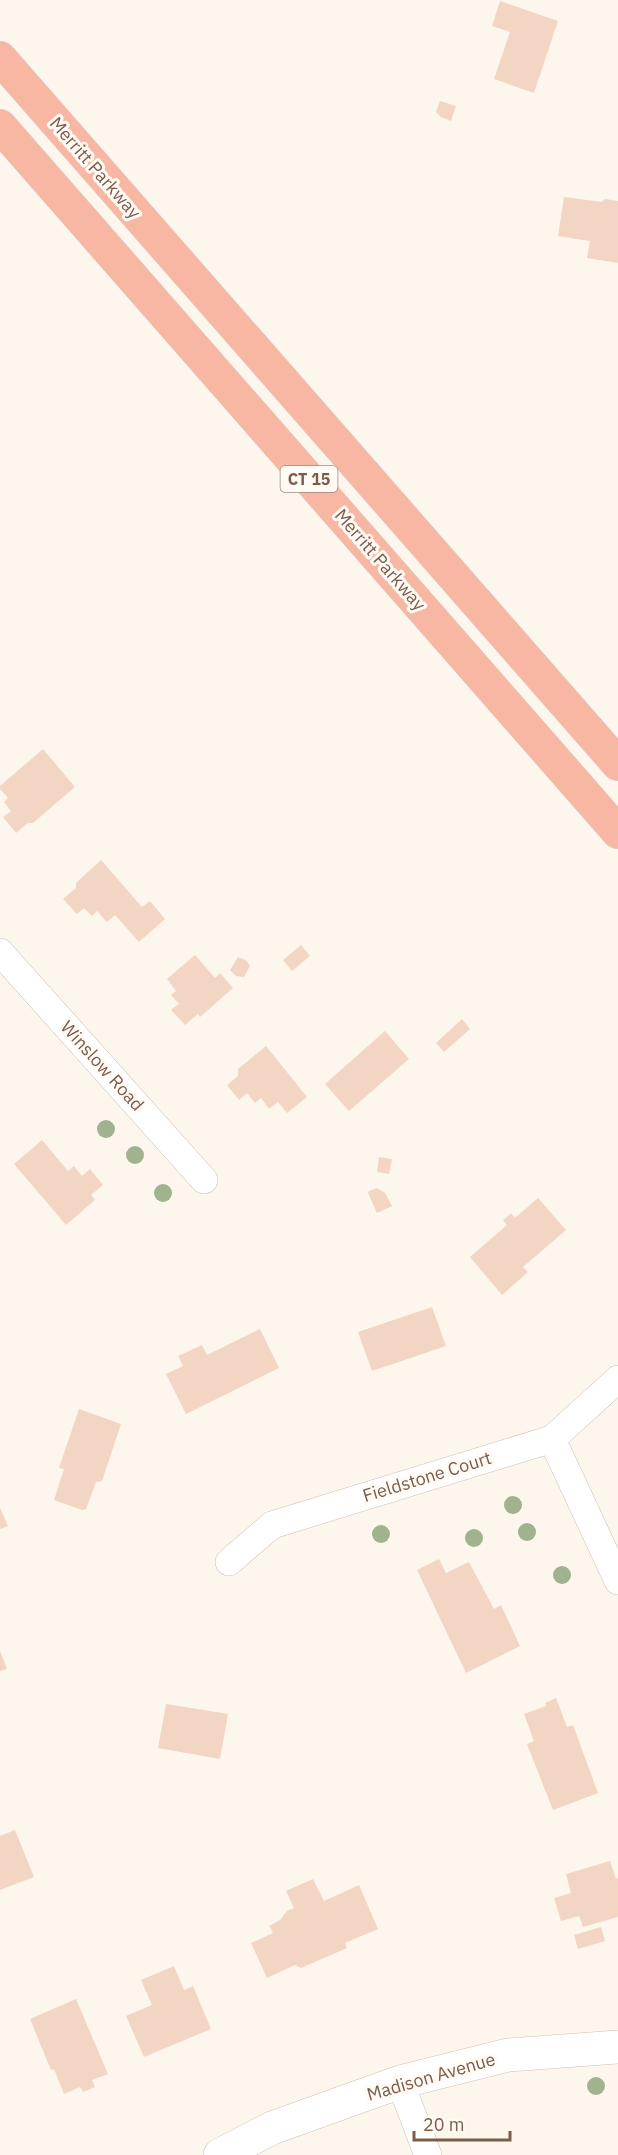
<svg xmlns="http://www.w3.org/2000/svg" width="618" height="2155" font-family="'IBM Plex Sans',sans-serif">
	<style>
		.building { fill: #f3d5c3 }
		.lines { fill: none; stroke-linecap: round; stroke-linejoin: round }
		.minor-casing { stroke: #d1beb0; stroke-width: 28 }
		.tertiary-casing { stroke: #d1beb0; stroke-width: 34 }
		.motorway-casing { stroke: #dad1cd; stroke-width: 34 }
		.minor { stroke: #fff; stroke-width: 27 }
		.tertiary { stroke: #fff; stroke-width: 33 }
		.motorway { stroke: #f7b7a3; stroke-width: 33 }
		.tree { fill: #a0b28e }
		.labels { text-anchor: middle; stroke-width: 6; stroke-linejoin: round; paint-order: stroke }
		.shield { fill: #fffaf3; stroke: #a28b7f; stroke-width: 1.5 }
		.shield-label { font-size: 16px; font-weight: bold; fill: #7a5c4d }
		.street-label { font-size: 18px; fill: #7a5c4d; stroke: #fffaf3 }
	</style>
	<rect width="100%" height="100%" fill="#fdf6ec"/>
	<!-- building -->
	<path class="building" d="M500 1 558 21 534 93 494 79 510 32 492 26Z
		M440 101 456 106 451 121 441 117 436 112Z
		M564 197 602 202 605 199 618 201V263L587 258 590 241 558 236Z
		M43 749 75 787 33 823H28L16 833 3 817 11 811 4 802 8 798 0 789V786Z
		M101 860 142 907 150 901 165 919 139 942 115 915 107 922 97 911 92 916 84 908 77 914 63 899 76 888V883Z
		M301 945 310 956 292 971 283 960Z
		M195 955 215 978 220 973 233 988 200 1017 198 1014 185 1025 171 1010 179 1004 171 995 176 991 167 979Z
		M238 957 246 960 250 966 244 977 236 976 230 970Z
		M462 1019 470 1029 444 1052 436 1043Z
		M385 1031 409 1059 349 1111 325 1084Z
		M266 1046 307 1097 287 1113 278 1102 269 1109 261 1098 255 1103 247 1093 239 1100 227 1085 238 1076V1069Z
		M42 1140 68 1171 74 1166 82 1176 90 1169 103 1185 91 1195 95 1200 66 1225 14 1164Z
		M379 1157 392 1159 389 1174 377 1172Z
		M377 1188 385 1193 392 1206 377 1213 368 1193 369 1191Z
		M538 1198 566 1230 523 1267 528 1272 502 1295 470 1257 507 1225 503 1220 511 1213 515 1218Z
		M432 1307 446 1346 372 1371 358 1332Z
		M260 1329 279 1368 186 1414 166 1374 183 1366 178 1356 202 1345 207 1355Z
		M79 1409 121 1424 102 1481 96 1482 86 1509 82 1510 54 1500 64 1469 59 1468Z
		M0 1508 8 1526 0 1529Z
		M439 1559 446 1573 469 1562 494 1609 501 1605 520 1646 466 1673 417 1570Z
		M0 1651 7 1669 0 1671Z
		M556 1698 567 1727 573 1725 598 1793 553 1810 527 1744 534 1741 524 1714 546 1706 545 1703Z
		M166 1704 228 1714 220 1759 158 1748Z
		M15 1830 34 1877 0 1890V1836Z
		M610 1861 616 1879 618 1878V1917L583 1927 579 1916 561 1921 554 1898 571 1893 566 1874Z
		M313 1879 324 1901 359 1885 378 1929 345 1943 347 1948 301 1968 295 1965 267 1978 251 1943 273 1933 269 1926 280 1920 287 1911 294 1908 286 1891Z
		M601 1927 605 1941 578 1949 574 1935Z
		M174 1966 184 1990 193 1986 211 2029 144 2057 126 2016 152 2005 141 1980Z
		M76 1999 108 2074 92 2080 95 2087 83 2092 80 2087 64 2094 54 2069 51 2070 30 2019Z"/>
	<g class="lines">
		<defs>
			<path id="minor" d="M0 952 204 1180
				M552 1439 618 1581
				M229 1562 272 1525 552 1439 618 1379
				M400 2082 428 2155"/>
			<path id="tertiary" d="M220 2155 272 2128 400 2082 508 2055 618 2047"/>
			<path id="motorway" d="M0 58 618 764
				M0 126 618 832"/>
		</defs>
		<!-- minor casing -->
		<use href="#minor" class="minor-casing"/>
		<!-- tertiary casing -->
		<use href="#tertiary" class="tertiary-casing"/>
		<!-- motorway casing -->
		<use href="#motorway" class="motorway-casing"/>
		<!-- minor -->
		<use href="#minor" class="minor"/>
		<!-- tertiary -->
		<use href="#tertiary" class="tertiary"/>
		<!-- motorway -->
		<use href="#motorway" class="motorway"/>
	</g>
	<!-- trees -->
	<g class="tree">
		<circle cx="106" cy="1129" r="9"/>
		<circle cx="135" cy="1155" r="9"/>
		<circle cx="163" cy="1193" r="9"/>
		<circle cx="513" cy="1505" r="9"/>
		<circle cx="527" cy="1532" r="9"/>
		<circle cx="381" cy="1534" r="9"/>
		<circle cx="474" cy="1538" r="9"/>
		<circle cx="562" cy="1575" r="9"/>
		<circle cx="596" cy="2086" r="9"/>
	</g>
	<g class="labels">
		<!-- shield labels -->
		<rect class="shield" x="280.5" y="466" width="57" height="26" rx="4.5"/>
		<g class="shield-label">
			<text x="309" y="485">CT 15</text>
		</g>
		<!-- street labels -->
		<g class="street-label">
			<text transform="translate(95 168) rotate(49)" y="6">Merritt Parkway</text>
			<text transform="translate(380 560) rotate(49)" y="6">Merritt Parkway</text>
			<text transform="translate(102 1066) rotate(48)" y="6">Winslow Road</text>
			<text transform="translate(427 1477) rotate(-17)" y="6">Fieldstone Court</text>
			<text transform="translate(431 2077) rotate(-16)" y="6">Madison Avenue</text>
		</g>
	</g>
	<!-- scale -->
	<path d="M414 2131v9h96v-9" fill="none" stroke="#7a5c4d" stroke-width="3"/>
	<text x="423" y="2131" font-size="18" fill="#7a5c4d" stroke="#fffaf3" stroke-width="4.5" paint-order="stroke">20 m</text>
</svg>
